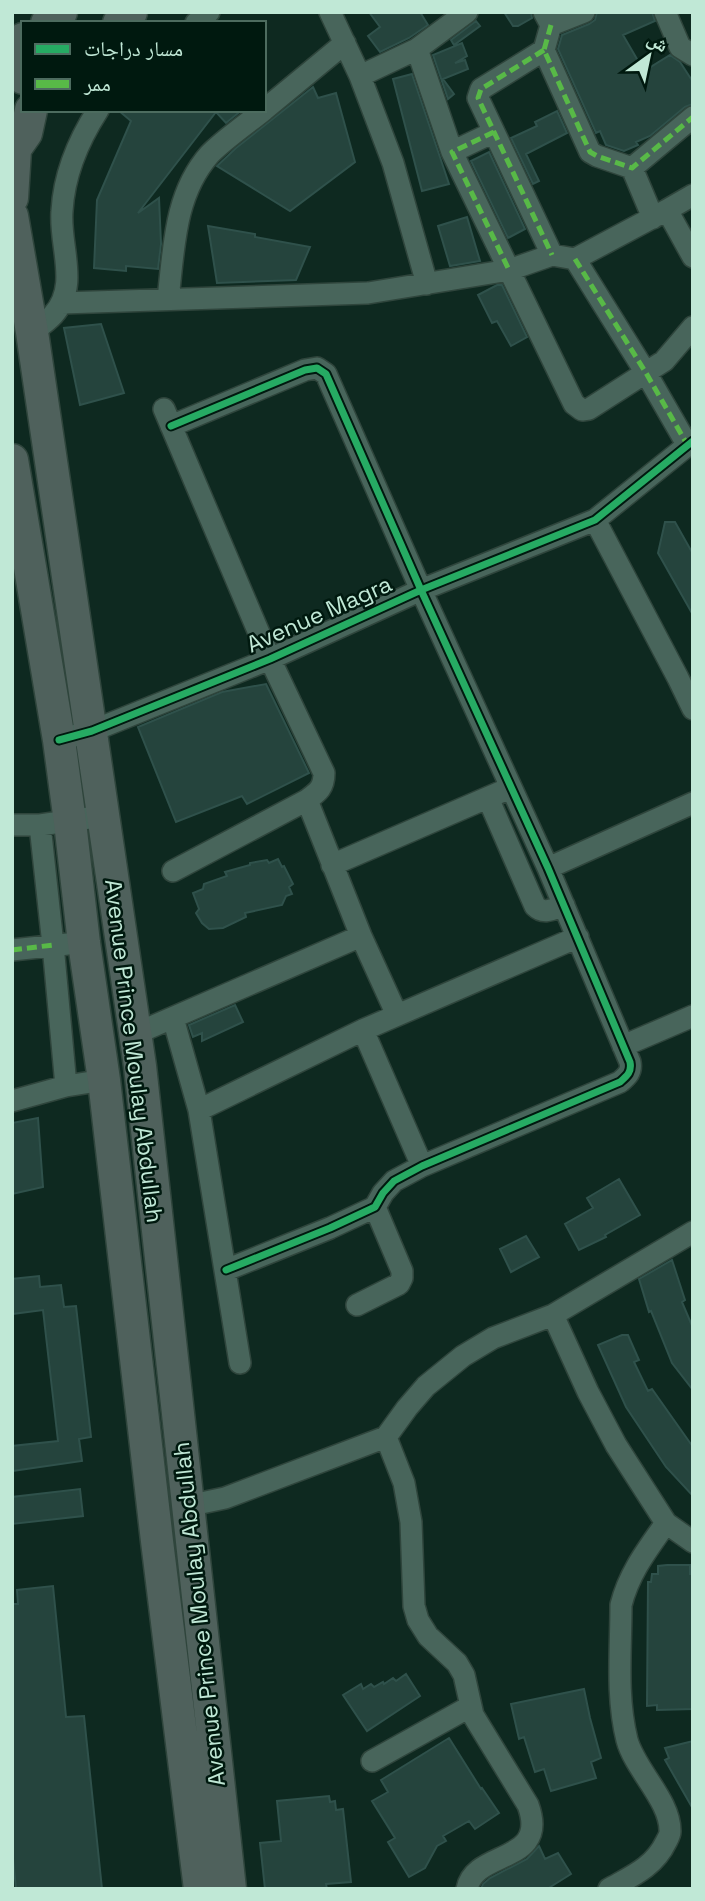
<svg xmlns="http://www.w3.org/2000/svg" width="705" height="1901" font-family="'Space Grotesk','Noto Naskh Arabic',sans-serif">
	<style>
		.building { fill: #25443d; stroke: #2f514b; stroke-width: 2 }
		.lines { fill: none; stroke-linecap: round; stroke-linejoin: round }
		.street-casing { stroke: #2f453c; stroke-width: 24 }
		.primary-casing { stroke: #2f453c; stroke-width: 35 }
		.street { stroke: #48655b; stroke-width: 21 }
		.primary { stroke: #4f615c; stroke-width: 32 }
		.quiet { stroke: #58b947; stroke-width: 5; stroke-dasharray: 10 5; stroke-linecap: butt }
		.cycleway-casing { stroke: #00190f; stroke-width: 11 }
		.cycleway { stroke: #26ab63; stroke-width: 7 }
		.labels { text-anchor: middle; stroke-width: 5; stroke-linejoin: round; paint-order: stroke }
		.street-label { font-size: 23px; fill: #c0e8d6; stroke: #00190f }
	</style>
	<rect width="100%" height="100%" fill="#0e2920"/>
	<!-- building -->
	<path class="building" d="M369 12H420L428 25 409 38 380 52 368 36 380 27Z
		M504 12H531L532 18 518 26H513Z
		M597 12H652L655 21 623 35 644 71 670 55 680 62 693 82V104L685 107 650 136 636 142 638 145 624 151 606 145 600 131 596 133 558 49 562 35 589 24 595 20Z
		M476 21 480 26 454 45 451 40Z
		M462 43 467 56 455 63 465 60 468 69 443 79 454 94 448 99 433 55Z
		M412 74 449 184 422 191 393 79Z
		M313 87 318 98 336 93 355 162 290 211 217 166 236 148Z
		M118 110H242L226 123 216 112 138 213 159 198 161 244 158 269 126 266V271L94 268 97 200 131 121Z
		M557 111 567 133 526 154 539 181 533 184 511 138 537 126 535 122Z
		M489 152 525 229 508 238 471 161Z
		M467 217 480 261 450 266 438 226Z
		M208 226 255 234V237L310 247 296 280 217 283Z
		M497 285H502L527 337 511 346 497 321 492 323 478 295Z
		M101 324 124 393 80 405 64 328Z
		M665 522H675L693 554V615L658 553Z
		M266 684 309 773 247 804 242 796 176 822 138 727 222 692Z
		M278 859 282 867 284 866 293 884 289 887 292 894 286 896 282 905 245 913 246 917 223 928 209 929 202 923 196 913 199 909 193 893 203 889 204 884 227 876 225 872 250 865V863L267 860 269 863Z
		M235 1005 243 1022 202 1041V1033L193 1037 189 1025Z
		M38 1118 43 1187 12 1194V1123Z
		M619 1179 640 1215 605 1235 606 1237 579 1250 565 1224 593 1208 587 1198Z
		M526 1236 539 1257 511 1272 500 1249Z
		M672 1260 685 1300 682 1302 693 1328V1390L672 1363 651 1311 649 1312 639 1279Z
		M39 1276 40 1287 61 1285 64 1307 76 1306 91 1437 79 1439 82 1461 12 1471V1446L58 1441 43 1310 12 1314V1279Z
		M622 1335H628L639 1360 634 1362 648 1391 652 1389 693 1447V1496L666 1467 626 1407 598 1345Z
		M80 1489 83 1516 12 1524V1497Z
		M667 1565H690V1574H693V1709L657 1710V1705L647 1706 648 1582H651L652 1574H658V1566Z
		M53 1586 66 1717 84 1716 102 1889H16L12 1848V1604H18L17 1590Z
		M406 1674 420 1696 367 1731 343 1695 361 1684 363 1689 371 1684 374 1687 383 1682 384 1684 393 1678 396 1681Z
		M584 1689 590 1718 601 1758 591 1762 596 1778 551 1791 544 1769 535 1772 524 1737 519 1739 511 1704Z
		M449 1738 481 1789 482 1788 499 1813 475 1829 469 1821 443 1836 446 1841 437 1846 425 1868 409 1877 388 1842 395 1838 372 1801 388 1792 381 1780Z
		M693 1741V1809L665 1760 669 1758 665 1748Z
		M329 1796 330 1802 335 1801 336 1810 343 1809 351 1882 326 1884 327 1889H265L260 1843 281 1841 277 1801Z
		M539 1846 545 1859 558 1853 571 1874 547 1889H481L483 1884 490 1878 527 1859Z"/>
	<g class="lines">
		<defs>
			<path id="street" d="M330 12 360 76 393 163 427 284
				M544 12 551 25 544 50 590 152 597 156 632 168 693 117
				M665 12 680 47 693 55
				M196 23 209 12
				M551 25 584 12
				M417 49 452 152
				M544 50 481 89 478 98 552 255
				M360 76 417 49 467 12
				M264 110 345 43
				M494 132 452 152 574 404 582 410 589 409 664 361 693 327
				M632 168 653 218
				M667 210 693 257
				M575 259 646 373 688 446
				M168 299C174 249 174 195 209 155 222 141 248 123 264 110
				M62 303 368 293 509 270 552 255 575 259 667 210 693 195
				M32 332C39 327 47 322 53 315 80 286 59 246 62 211 64 175 78 141 98 110
				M164 409 270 659 324 773C324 788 318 792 307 800L173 871
				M171 426 305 370 317 368 326 374 421 590 548 868 630 1062C632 1072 627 1076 620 1082L422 1166 394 1181 383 1193 375 1207 330 1228 226 1270
				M595 520 678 678 693 709
				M59 740 92 731 270 659 421 590 595 520 693 441
				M488 798 535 906C544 915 553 909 564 905
				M307 800 361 936 397 1015
				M12 825H40L103 816
				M40 825 53 945 66 1086
				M332 865 510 788
				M548 868 693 803
				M12 950 68 944
				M173 1018 199 1110 240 1363
				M363 1030 422 1166
				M135 1034 361 936
				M623 1046 693 1016
				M12 1101 66 1086 104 1080
				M199 1110 363 1030 578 937
				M357 1305 399 1284 402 1278V1271L375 1207
				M553 1315 588 1392 616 1445 666 1523 693 1542
				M386 1437 404 1483 411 1522 414 1606 418 1620 428 1636 457 1663 464 1675 473 1715 528 1805C550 1865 474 1849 467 1889
				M187 1506 225 1498 386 1437 407 1408 426 1386 463 1356 493 1338 553 1315 693 1232
				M372 1761 471 1706
				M609 1889C632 1876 654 1867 666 1842 667 1840 670 1835 670 1832 671 1801 635 1770 627 1740 616 1696 621 1650 621 1605 629 1573 647 1550 666 1523"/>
			<path id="primary" d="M47 23 61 12
				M119 23 131 12
				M12 45 23 39
				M12 65 23 78
				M12 153 26 133 31 110
				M12 198 15 150
				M12 216 32 332 140 1066 230 1889
				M12 460 59 740 70 822 84 943 104 1080 157 1541 200 1889"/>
		</defs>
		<!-- street casing -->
		<use href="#street" class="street-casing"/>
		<!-- primary casing -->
		<use href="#primary" class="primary-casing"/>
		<!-- street -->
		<use href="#street" class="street"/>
		<!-- primary -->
		<use href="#primary" class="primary"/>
		<!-- quiet -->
		<path class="quiet" d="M551 25 544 50 590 152 597 156 632 168 693 117
			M544 50 481 89 478 98 552 255
			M494 132 452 152 509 270
			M575 259 646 373 688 446
			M12 950 53 945"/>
		<defs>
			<path id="cycleway" d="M171 426 305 370 317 368 326 374 421 590 548 868 630 1062C632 1072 627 1076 620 1082L422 1166 394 1181 383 1193 375 1207 330 1228 226 1270
				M59 740 92 731 270 659 421 590 595 520 693 441"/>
		</defs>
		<!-- cycleway casing -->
		<use href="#cycleway" class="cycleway-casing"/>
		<!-- cycleway -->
		<use href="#cycleway" class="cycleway"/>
	</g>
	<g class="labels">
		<!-- street labels -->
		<g class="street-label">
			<text transform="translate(319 614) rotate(-24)" y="8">Avenue Magra</text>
			<text transform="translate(134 1051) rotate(83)" y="8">Avenue Prince Moulay Abdullah</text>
			<text transform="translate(199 1614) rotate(-96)" y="8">Avenue Prince Moulay Abdullah</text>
		</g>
	</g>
	<!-- border -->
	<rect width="705" height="1901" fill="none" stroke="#c0e8d6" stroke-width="28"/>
	<!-- legend -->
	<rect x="21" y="21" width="245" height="91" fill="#00190f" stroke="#4d6c5f" stroke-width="2"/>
	<rect x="35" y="44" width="35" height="10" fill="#26ab63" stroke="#4d6c5f" stroke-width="2"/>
	<text x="84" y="56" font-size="21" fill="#c0e8d6">مسار دراجات</text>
	<rect x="35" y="79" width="35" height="10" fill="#58b947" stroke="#4d6c5f" stroke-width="2"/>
	<text x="84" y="91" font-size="21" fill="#c0e8d6">ممر</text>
	<!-- north arrow -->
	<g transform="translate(649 56) rotate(33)" stroke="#00190f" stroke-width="5" paint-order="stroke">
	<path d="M0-5L12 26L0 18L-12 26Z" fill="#c0e8d6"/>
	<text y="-10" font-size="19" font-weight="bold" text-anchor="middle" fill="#c0e8d6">ش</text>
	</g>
</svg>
